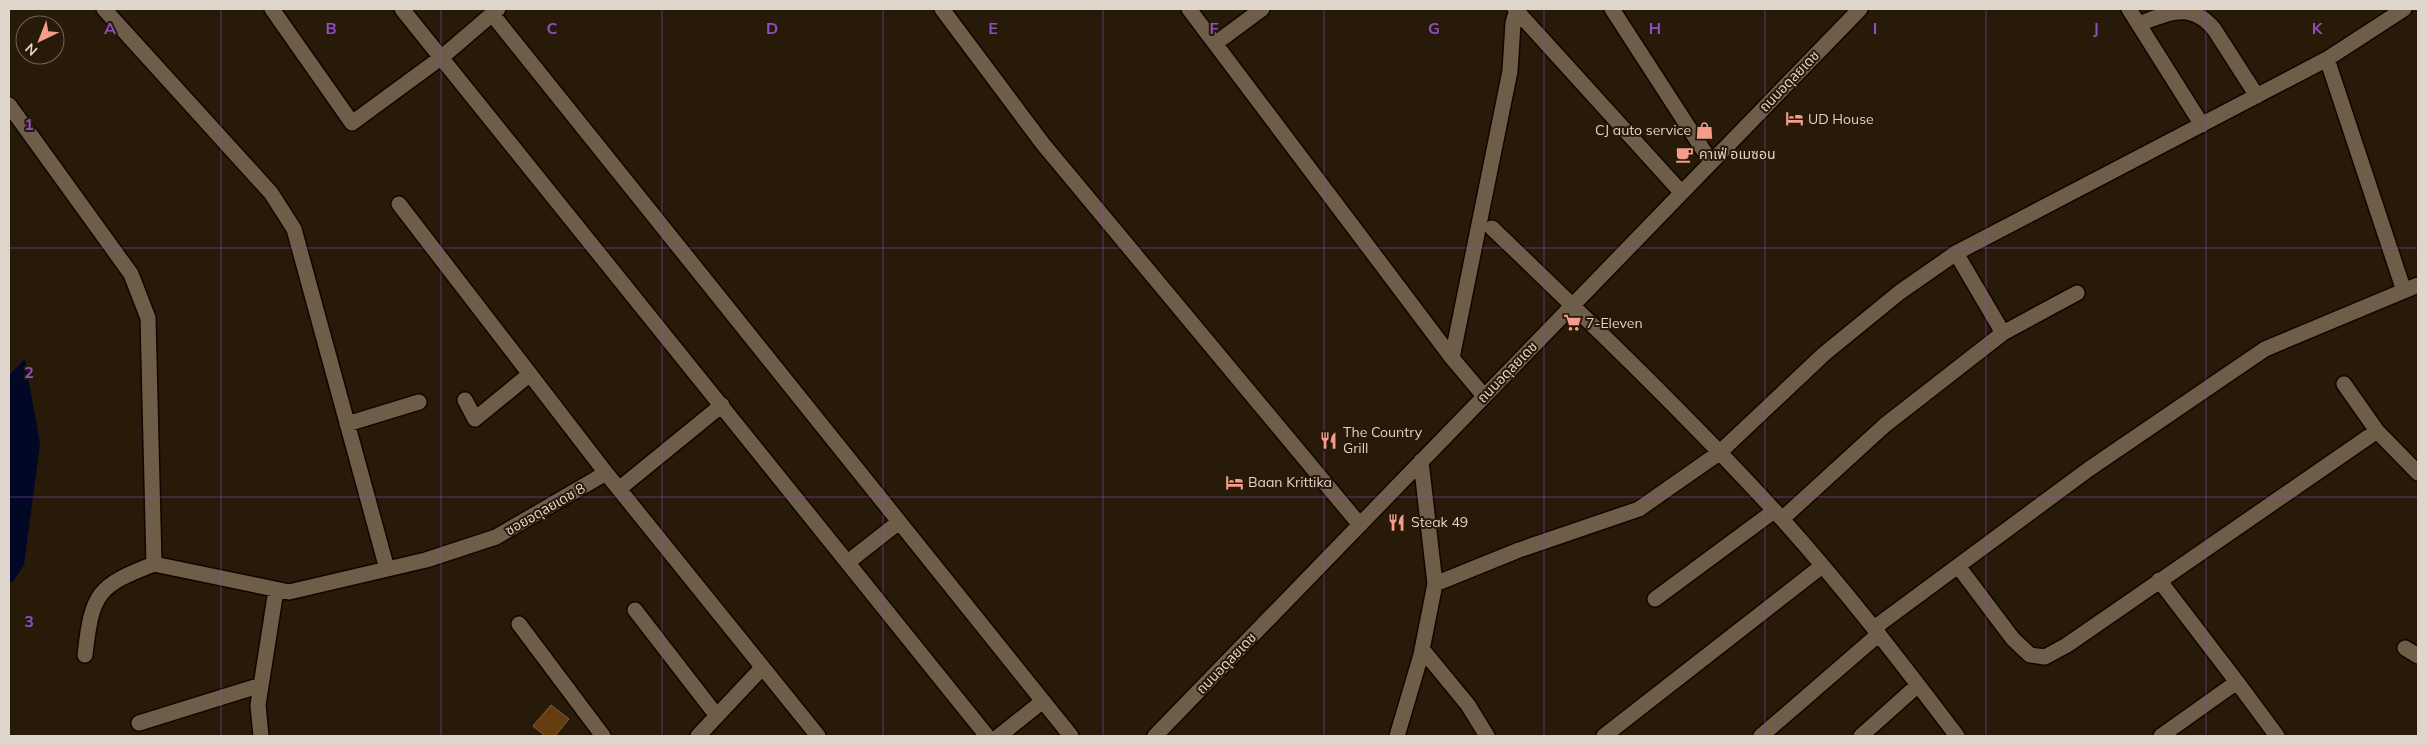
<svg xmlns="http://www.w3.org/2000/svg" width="2427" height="745" font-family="Mulish,'Noto Sans Thai',sans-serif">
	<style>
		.water { fill: #000825 }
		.building { fill: #673c0f; stroke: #756150 }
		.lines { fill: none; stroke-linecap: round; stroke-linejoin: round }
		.minor-casing { stroke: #100500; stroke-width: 18 }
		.minor { stroke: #6d5d49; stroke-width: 15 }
		.grid { fill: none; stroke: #8f4ec1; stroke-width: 1; stroke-opacity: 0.55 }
		.labels { text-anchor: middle; stroke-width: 4; stroke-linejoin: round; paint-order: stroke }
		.street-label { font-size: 14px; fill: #dfd5ca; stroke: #281a08 }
		.poi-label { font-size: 14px; fill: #dfd5ca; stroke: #281a08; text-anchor: start }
		.grid-label { font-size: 16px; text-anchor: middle; font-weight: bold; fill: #8f4ec1; stroke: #281a08; stroke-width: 4; stroke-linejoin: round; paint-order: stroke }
	</style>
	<rect width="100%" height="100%" fill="#281a08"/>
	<!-- water -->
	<path class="water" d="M25 359 40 444 24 565 13 582H9V375Z"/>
	<!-- building -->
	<path class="building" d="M551 705 569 719 555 736H545L533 726Z"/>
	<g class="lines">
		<defs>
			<path id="minor" d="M104 9 271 193 294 229 387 569
				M272 9 352 123 442 57 498 9
				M402 9 987 736
				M942 9 1043 144 1360 525
				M1189 9 1452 358 1484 396
				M1515 9 1681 192
				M1612 9 1711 162
				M2129 9 2202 125
				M492 14 1071 736
				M2139 24C2168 13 2191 1 2214 29L2257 96
				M1216 43 1262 9
				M2327 59 2404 291
				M9 105 131 274 148 318 154 564
				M399 204 606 473
				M1492 228C1590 322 1690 418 1782 519 1844 588 1901 662 1957 736
				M2003 333 2077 293
				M1452 358 1510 71 1513 23 1517 9
				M2344 384 2377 431 2418 473
				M465 400 475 419 530 374
				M347 424 419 402
				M619 489 722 405
				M1782 519 1885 425 2003 333 1956 253
				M848 562 899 522
				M154 564 289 592 426 560 496 537 606 473 818 736
				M1958 566 2013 639 2030 655 2045 657 2067 645 2377 431
				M2159 580 2237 682
				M1435 584 1519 550 1639 509 1719 453 1824 354 1900 292 1956 253 2327 59 2404 9
				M1655 599 1774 511
				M635 610 717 716
				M519 624 603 736
				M1874 628 2089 469 2265 349 2418 285
				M2405 648 2418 656
				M1422 649 1468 705 1487 736
				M85 655C92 593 97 586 154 564
				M139 723 261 685
				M261 736 258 705 276 590
				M698 736 762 668
				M999 736 1043 701
				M1155 736 1860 9
				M1397 736 1421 655 1435 584 1421 461
				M1604 736 1822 566
				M1761 736 1879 634
				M1861 736 1918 685
				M2161 736 2237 682 2277 736"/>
		</defs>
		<!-- minor casing -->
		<use href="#minor" class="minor-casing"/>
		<!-- minor -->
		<use href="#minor" class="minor"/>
	</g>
	<!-- grid -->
	<path class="grid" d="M221 9V736M441 9V736M662 9V736M883 9V736M1103 9V736M1324 9V736M1544 9V736M1765 9V736M1986 9V736M2206 9V736M9 248H2418M9 497H2418"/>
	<!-- icons -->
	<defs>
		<symbol id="hotel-bare" viewBox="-9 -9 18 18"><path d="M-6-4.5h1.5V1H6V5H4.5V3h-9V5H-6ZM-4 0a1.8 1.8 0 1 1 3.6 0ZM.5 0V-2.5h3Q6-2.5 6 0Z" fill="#f49d8d" stroke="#281a08" stroke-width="2.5" paint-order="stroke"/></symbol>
		<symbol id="shop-bare" viewBox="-9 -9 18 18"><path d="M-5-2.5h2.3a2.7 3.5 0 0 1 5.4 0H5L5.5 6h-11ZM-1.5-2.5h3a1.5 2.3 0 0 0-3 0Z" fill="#f49d8d" stroke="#281a08" stroke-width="2.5" paint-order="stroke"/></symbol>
		<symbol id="cafe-bare" viewBox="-9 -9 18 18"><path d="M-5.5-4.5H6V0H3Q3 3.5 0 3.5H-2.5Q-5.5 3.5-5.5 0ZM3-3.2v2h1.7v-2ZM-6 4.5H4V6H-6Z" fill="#f49d8d" stroke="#281a08" stroke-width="2.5" paint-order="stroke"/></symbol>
		<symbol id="supermarket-bare" viewBox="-9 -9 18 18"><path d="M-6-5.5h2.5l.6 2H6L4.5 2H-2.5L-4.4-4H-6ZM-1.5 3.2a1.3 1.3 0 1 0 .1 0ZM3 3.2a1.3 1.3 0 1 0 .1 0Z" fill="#f49d8d" stroke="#281a08" stroke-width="2.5" paint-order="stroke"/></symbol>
		<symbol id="restaurant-bare" viewBox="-9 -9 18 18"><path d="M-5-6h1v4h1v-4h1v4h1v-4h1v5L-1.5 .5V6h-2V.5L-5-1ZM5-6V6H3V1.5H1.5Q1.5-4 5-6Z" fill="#f49d8d" stroke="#281a08" stroke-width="2.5" paint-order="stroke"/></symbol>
	</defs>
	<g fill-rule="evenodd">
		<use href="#hotel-bare" x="1782" y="106" width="25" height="25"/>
		<use href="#shop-bare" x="1692" y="118" width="25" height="25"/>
		<use href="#cafe-bare" x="1672" y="142" width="25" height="25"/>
		<use href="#supermarket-bare" x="1560" y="310" width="25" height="25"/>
		<use href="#restaurant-bare" x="1316" y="428" width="25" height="25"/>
		<use href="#hotel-bare" x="1222" y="470" width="25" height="25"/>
		<use href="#restaurant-bare" x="1384" y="510" width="25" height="25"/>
	</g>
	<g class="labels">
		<!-- street labels -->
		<g class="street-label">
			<text transform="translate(1789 81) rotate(-46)" y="5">ถนนอดุลยเดช</text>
			<text transform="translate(1507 372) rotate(-46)" y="5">ถนนอดุลยเดช</text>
			<text transform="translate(545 509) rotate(-30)" y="5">ซอยอดุลยเดช 8</text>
			<text transform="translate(1226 663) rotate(-46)" y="5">ถนนอดุลยเดช</text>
		</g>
		<!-- poi labels -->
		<g class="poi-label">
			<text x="1808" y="124">UD House</text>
			<text x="1691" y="135" text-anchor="end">CJ auto service</text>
			<text x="1699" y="159">คาเฟ่ อเมซอน</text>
			<text x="1586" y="328">7-Eleven</text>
			<text x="1343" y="437">The Country<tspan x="1343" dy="16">Grill</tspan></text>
			<text x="1248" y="487">Baan Krittika</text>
			<text x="1411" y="527">Steak 49</text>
		</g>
	</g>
	<g class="grid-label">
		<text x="110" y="34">A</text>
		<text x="331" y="34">B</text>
		<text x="552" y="34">C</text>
		<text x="772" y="34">D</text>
		<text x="993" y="34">E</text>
		<text x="1214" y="34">F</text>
		<text x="1434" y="34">G</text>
		<text x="1655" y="34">H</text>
		<text x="1875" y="34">I</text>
		<text x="2096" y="34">J</text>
		<text x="2317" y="34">K</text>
		<text x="29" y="130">1</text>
		<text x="29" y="378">2</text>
		<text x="29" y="627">3</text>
	</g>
	<!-- border -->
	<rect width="2427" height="745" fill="none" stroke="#dfd5ca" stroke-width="20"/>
	<!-- north arrow -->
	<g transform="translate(40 40) rotate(223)"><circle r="24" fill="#281a08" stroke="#716556"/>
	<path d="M0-4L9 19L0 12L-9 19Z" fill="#f49d8d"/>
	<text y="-8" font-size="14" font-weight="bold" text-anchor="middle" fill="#dfd5ca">N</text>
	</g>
</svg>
